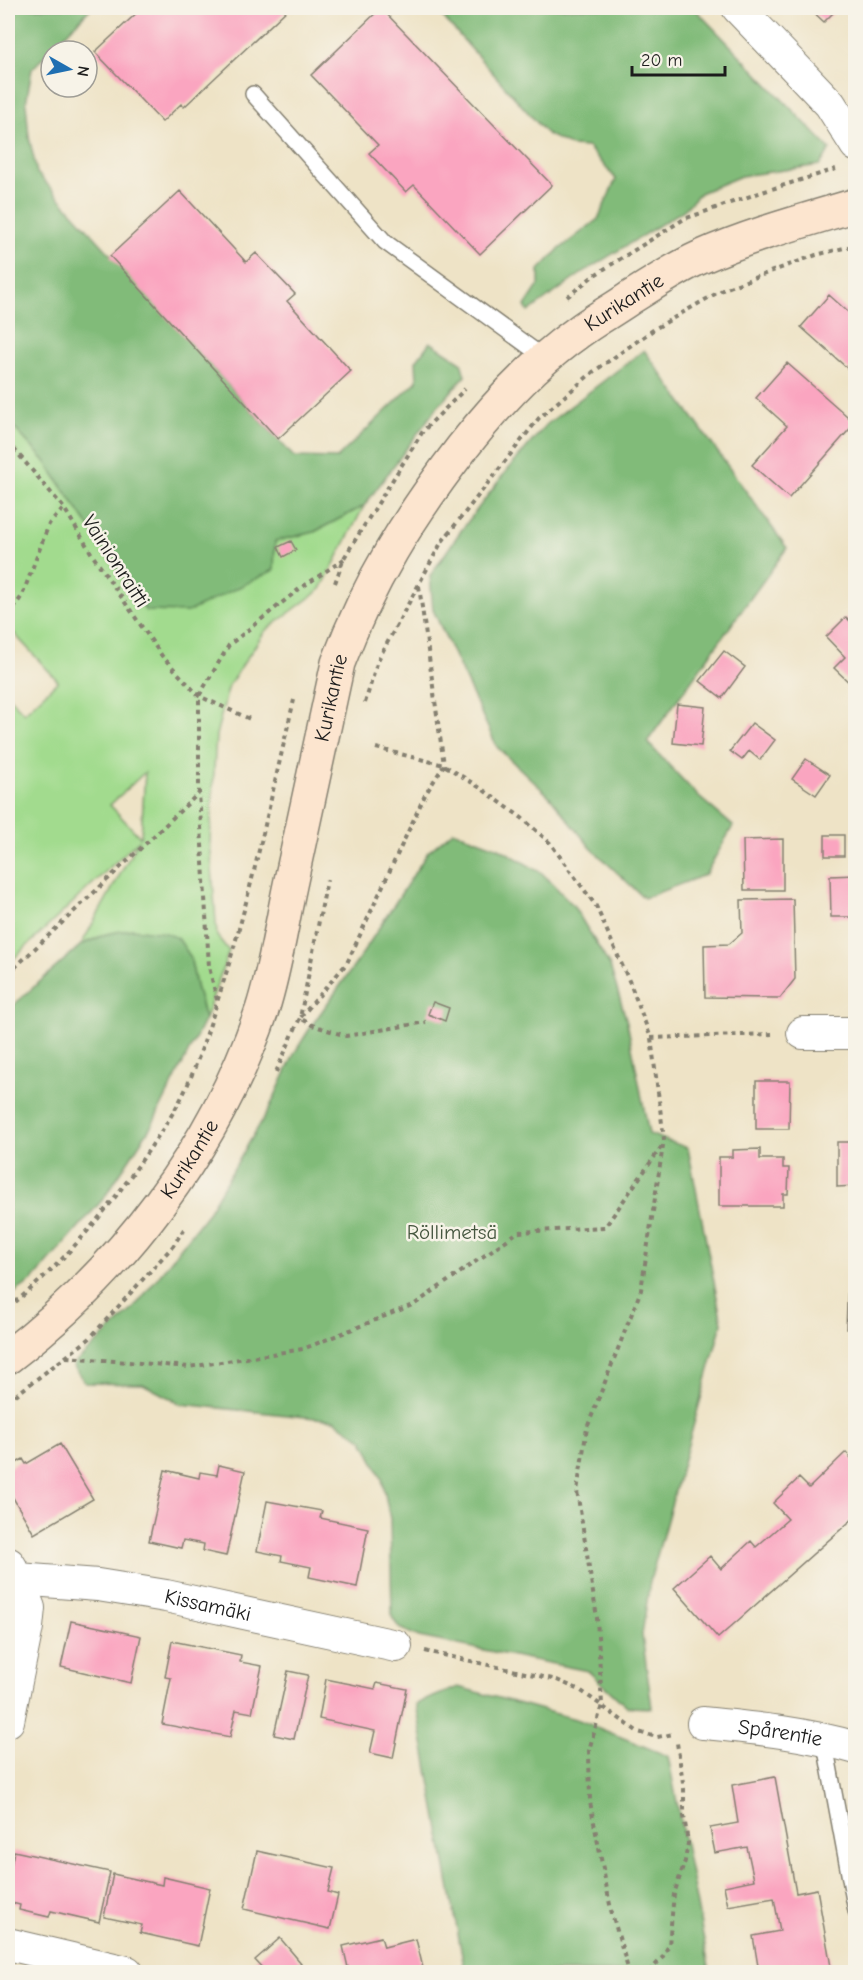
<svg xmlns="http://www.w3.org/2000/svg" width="863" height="1980" font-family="'Comic Neue',sans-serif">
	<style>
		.green { fill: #a2db8e; stroke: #5f7c55; stroke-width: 1.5; fill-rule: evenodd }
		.forest { fill: #81bb79; stroke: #4e6c4a; stroke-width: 1.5 }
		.building { fill: #faa5c0 }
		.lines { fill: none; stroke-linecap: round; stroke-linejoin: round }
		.service-casing { stroke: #858071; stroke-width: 18 }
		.minor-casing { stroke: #858071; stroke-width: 34 }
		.secondary-casing { stroke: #858071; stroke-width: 36 }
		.path { stroke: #858071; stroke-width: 4; stroke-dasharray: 4.5 4.5; stroke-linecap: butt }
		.service { stroke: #fff; stroke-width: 15 }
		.minor { stroke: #fff; stroke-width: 32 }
		.secondary { stroke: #fce5cf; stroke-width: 33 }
		.labels { text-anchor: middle; stroke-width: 5; stroke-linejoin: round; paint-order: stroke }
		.street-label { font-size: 21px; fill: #1c1c1c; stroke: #f7f3e8 }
		.park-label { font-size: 21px; fill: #44553e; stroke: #f7f3e8 }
	</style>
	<rect width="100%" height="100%" fill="#f7f3e8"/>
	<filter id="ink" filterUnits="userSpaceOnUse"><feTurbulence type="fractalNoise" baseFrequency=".0167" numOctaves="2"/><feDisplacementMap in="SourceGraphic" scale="12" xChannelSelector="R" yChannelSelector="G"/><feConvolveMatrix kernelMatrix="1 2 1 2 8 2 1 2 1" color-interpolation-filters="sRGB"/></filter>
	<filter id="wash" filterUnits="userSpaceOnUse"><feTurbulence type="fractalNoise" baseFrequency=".008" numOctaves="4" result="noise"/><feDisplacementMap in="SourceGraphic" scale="24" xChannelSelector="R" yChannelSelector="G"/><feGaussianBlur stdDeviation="1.35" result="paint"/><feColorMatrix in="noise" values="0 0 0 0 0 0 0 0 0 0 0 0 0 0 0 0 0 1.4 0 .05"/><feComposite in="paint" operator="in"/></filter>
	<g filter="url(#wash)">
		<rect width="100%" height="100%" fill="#eee3c6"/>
		<!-- green -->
		<path class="green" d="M8 421 45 461 146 611 275 541 314 532 364 506 321 589 265 631 229 685 216 735 210 841 217 936 229 951 205 1019 196 986 190 956 106 934 81 945 139 840 8 964V696L24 713 58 681 8 627ZM145 772 141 837H140L110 805Z"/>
		<!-- forest -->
		<path class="forest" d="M8 8H91L32 69 26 103 29 137 37 173 294 457 337 458 417 381 416 361 430 342 461 362 465 376 435 410 364 506 314 532 275 541 274 570 188 612 146 611 45 461 8 421Z
			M435 8H694L830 149 820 165 741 176 700 193 684 210 585 271 528 312 525 306 539 285V270L557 251 598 219 616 179 588 147 571 146 547 134Z
			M644 350 787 548 647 742 699 797 733 826 705 875 644 898 591 848 550 797 497 747 433 610 430 576 460 532 504 474 546 425Z
			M453 831 499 848 542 873 573 905 610 966 627 1022 649 1134 688 1148 722 1323 650 1581 642 1635 652 1708 627 1707 588 1671 419 1637 399 1628 392 1617 390 1519 382 1479 363 1440 334 1420 181 1404 143 1384 85 1383 73 1365 133 1309 207 1214 269 1109 295 1052 312 1025 357 962 428 852Z
			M132 929 166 933 178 938 190 956 196 986 205 1019 152 1125 104 1198 33 1280 8 1297V1010L81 945 106 934Z
			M458 1687 579 1720 668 1756 710 1972H465L416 1704Z"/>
		<g id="blocks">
			<!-- building -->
			<path class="building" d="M142 8H289L184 107 181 104 162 122 95 52Z
				M381 8 552 185 480 254 414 185 406 192 369 153 378 145 311 75Z
				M809 8H838L824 22Z
				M180 191 246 262 256 253 295 294 287 301 351 371 278 439 110 256Z
				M829 295 856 319V376L801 327Z
				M787 363 855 423 789 498 752 465 787 426 756 398Z
				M291 541 296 550 283 557 278 547Z
				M846 617 856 627V689L834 668 845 657 826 637Z
				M724 651 745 667 722 698 700 681Z
				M677 704 705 707 701 746 673 743Z
				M752 723 775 740 760 760 749 751 742 760 730 751Z
				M806 759 830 775 816 795 792 779Z
				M825 835H844V856H825Z
				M783 839V890H744L743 840Z
				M856 875V917H831L830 876Z
				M793 899 795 979 780 998 705 997 704 945 729 944 742 933 741 900Z
				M433 1002 449 1008 445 1021 428 1014Z
				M756 1081H790L789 1129H756Z
				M837 1142H856V1186L837 1187Z
				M760 1149V1159H783V1168H789L788 1194H783V1206H719V1157H733V1150Z
				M848 1279H856V1329H846Z
				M60 1444 93 1499 34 1534 8 1489V1468L23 1459 26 1464Z
				M846 1452 856 1464V1516L718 1638 674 1588 710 1556 721 1569 751 1541 756 1547 788 1519 773 1503 799 1478 809 1488Z
				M219 1465 245 1471 226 1556 203 1551 204 1544 183 1540 181 1548 149 1541 165 1470 199 1478 200 1472 217 1475Z
				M267 1501 322 1511 320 1518 368 1528 357 1587 309 1577 311 1567 281 1561 282 1556 257 1551Z
				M71 1621 141 1636 131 1683 61 1667Z
				M172 1641 241 1655 240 1662 262 1666 252 1713 236 1710 230 1737 162 1724 171 1678 165 1677Z
				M288 1671 308 1675 294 1739 274 1735Z
				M326 1679 375 1689 377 1683 407 1689 393 1758 370 1753 375 1731 319 1719Z
				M775 1777 796 1893 817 1889 832 1972H786V1970L759 1972 753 1936 780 1931 774 1898 728 1906 724 1886 754 1880 747 1847 715 1853 710 1828 738 1823 732 1785Z
				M14 1851 110 1872 99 1922 51 1911 49 1917 19 1910 20 1905 8 1902V1882Z
				M257 1851 334 1868 328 1892 338 1895 330 1929 244 1909Z
				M113 1874 162 1885 163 1877 210 1888 198 1946 140 1933 142 1925 104 1917Z
				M381 1937 384 1947 416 1939 424 1972H349L343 1946Z
				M280 1938 301 1963 290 1972H266L255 1960Z"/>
		</g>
	</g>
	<g filter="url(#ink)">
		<use href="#blocks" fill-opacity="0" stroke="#858071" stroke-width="1.5"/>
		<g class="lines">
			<defs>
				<path id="service" d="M253 94 385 242 546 359
					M824 1739 856 1911"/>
				<g id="minor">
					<path d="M738 8 830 104 856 145"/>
					<path d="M803 1033H856"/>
					<path id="s1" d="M18 1579 98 1585 166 1596 396 1646"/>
					<path d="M8 1721 27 1627 29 1608 18 1579 9 1564"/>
					<path id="s2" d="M703 1723C754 1728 806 1733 856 1748"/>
					<path d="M8 1944 127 1972"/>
				</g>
				<g id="secondary">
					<path id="s3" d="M8 1357C123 1269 215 1148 262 1010 275 970 281 927 290 885 306 811 322 737 338 663 369 581 409 517 462 448 495 406 533 364 577 333 594 320 613 310 630 298 653 284 676 268 701 257 751 235 803 221 856 205"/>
				</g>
			</defs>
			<!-- service casing -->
			<use href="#service" class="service-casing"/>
			<!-- minor casing -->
			<use href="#minor" class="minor-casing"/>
			<!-- secondary casing -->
			<use href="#secondary" class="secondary-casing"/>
			<!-- path -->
			<path class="path" d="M567 297 593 276 684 219 762 192 836 169
				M8 442 64 508 93 556 162 656 199 696 250 719
				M335 583 344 558 423 431 465 389
				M419 586 444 765 425 795 347 963 300 1018 312 1025 346 1036 426 1022
				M8 616 22 596 49 524 64 508
				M365 703 378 660 441 543 539 418 593 372 656 328 724 289 816 255 856 245
				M376 748 444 765 482 789 522 818 550 843 596 906 630 983 651 1038 664 1139 641 1290 587 1428 577 1491 597 1618 602 1705 589 1750 590 1802 611 1910 629 1972
				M8 974 199 793
				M217 1000 209 967 199 792V696L229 645 298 590 344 559
				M651 1038 772 1034
				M276 1072 300 1018 327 880
				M8 1308C62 1265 107 1212 146 1154 161 1132 177 1109 188 1084 200 1056 209 1028 218 999 250 901 270 800 294 700
				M66 1357 189 1367 303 1349 415 1304 518 1232 605 1227 662 1146
				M8 1401 89 1339 173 1246 186 1226
				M425 1651 557 1680 580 1690 638 1732 657 1737 674 1734
				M649 1972 662 1958 669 1945 674 1894 685 1861 688 1843 684 1816V1789L677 1743"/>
			<!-- service -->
			<use href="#service" class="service"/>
			<!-- minor -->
			<use href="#minor" class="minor"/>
			<!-- secondary -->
			<use href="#secondary" class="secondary"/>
		</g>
	</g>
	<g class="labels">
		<!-- street labels -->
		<g class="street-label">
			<text dy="7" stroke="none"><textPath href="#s3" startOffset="1260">Kurikantie</textPath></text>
			<text transform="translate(116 561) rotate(57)" y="7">Vainionraitti</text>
			<text dy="7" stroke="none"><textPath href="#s3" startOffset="756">Kurikantie</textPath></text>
			<text dy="7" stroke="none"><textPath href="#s3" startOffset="270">Kurikantie</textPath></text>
			<text dy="7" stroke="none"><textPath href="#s1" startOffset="192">Kissamäki</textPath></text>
			<text dy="7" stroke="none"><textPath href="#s2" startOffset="78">Spårentie</textPath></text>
		</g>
		<!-- park labels -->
		<g class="park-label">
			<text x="452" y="1239">Röllimetsä</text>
		</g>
	</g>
	<!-- margin -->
	<rect width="863" height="1980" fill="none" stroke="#f7f3e8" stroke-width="30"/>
	<!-- north arrow -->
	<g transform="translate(69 69) rotate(99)"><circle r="28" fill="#f7f3e8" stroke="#9f9d96" stroke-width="1.5"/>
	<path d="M0-4.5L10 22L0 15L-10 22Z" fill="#1f6fb2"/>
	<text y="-9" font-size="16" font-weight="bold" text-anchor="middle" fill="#1c1c1c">N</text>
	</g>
	<!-- scale -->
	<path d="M632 66v9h93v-9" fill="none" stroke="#1c1c1c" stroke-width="3"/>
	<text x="641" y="66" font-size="18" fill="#1c1c1c" stroke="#f7f3e8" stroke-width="4.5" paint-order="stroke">20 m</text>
</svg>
